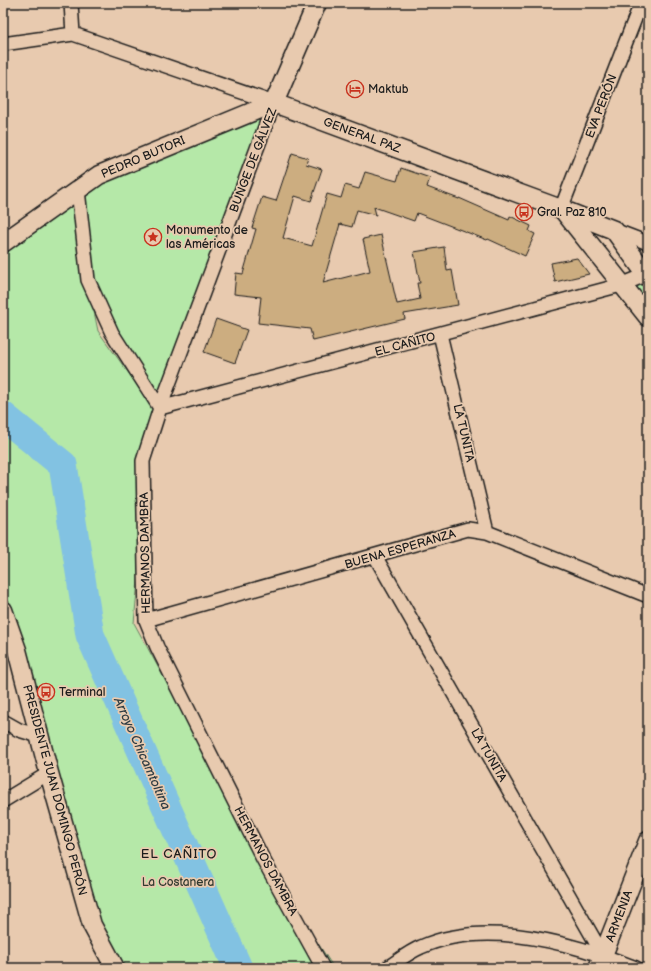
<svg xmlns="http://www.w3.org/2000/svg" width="651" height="971" font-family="'Balsamiq Sans',sans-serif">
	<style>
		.green { fill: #b5e8a8; stroke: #688262 }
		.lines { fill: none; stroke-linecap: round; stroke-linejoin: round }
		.river { stroke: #82c2e2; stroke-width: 29 }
		.building { fill: #ccad80; stroke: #1c1c1c }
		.street-casing { stroke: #1c1c1c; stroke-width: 16 }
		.secondary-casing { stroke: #1c1c1c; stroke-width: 21 }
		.street { stroke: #e8caaf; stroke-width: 13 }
		.secondary { stroke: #e8caaf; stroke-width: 18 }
		.labels { text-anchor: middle; stroke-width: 3.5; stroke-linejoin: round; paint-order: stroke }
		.poi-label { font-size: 12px; fill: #1c1c1c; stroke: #e8caaf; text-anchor: start }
		.street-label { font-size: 12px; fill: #1c1c1c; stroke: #e8caaf }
		.park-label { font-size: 12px; fill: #333b31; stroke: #e8caaf }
		.water-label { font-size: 13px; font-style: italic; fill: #303d44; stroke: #e8caaf }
		.neighbourhood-label { font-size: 13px; letter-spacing: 1px; fill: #1c1c1c; stroke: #e8caaf }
	</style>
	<rect width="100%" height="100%" fill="#e8caaf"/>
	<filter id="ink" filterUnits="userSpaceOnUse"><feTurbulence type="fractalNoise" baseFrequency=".025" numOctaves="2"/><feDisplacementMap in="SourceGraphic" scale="8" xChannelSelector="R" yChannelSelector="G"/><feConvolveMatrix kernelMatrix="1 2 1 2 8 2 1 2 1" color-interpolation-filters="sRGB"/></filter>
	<g filter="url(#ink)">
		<!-- green -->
		<path class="green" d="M274 103 160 408 88 280 78 190Z
			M72 204 98 331 154 408 134 623 263 859 334 968H115L3 609V251Z
			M648 277V317L621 285Z"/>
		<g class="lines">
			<!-- river -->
			<path class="river" d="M3 416 63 465 90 635 238 968"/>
		</g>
		<!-- building -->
		<path class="building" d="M292 153 308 158 306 164 322 169 311 201 295 196 283 238 312 246 327 194 341 198 345 185 359 189 365 172 397 181 401 168 430 178 427 187 459 199V198L509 220 510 216 531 226 529 231 535 234 525 256 488 239 487 240 417 213 414 221 374 207 376 215 357 210 352 227 340 224 323 283 370 271 363 239 381 235 397 304 420 299 417 283H420L414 252 444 247 447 271 452 270 458 305 404 314 405 319 313 341 310 329 258 323 261 297 234 294 236 273 243 274 256 229 252 228 262 197 276 201Z
			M577 258 589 274 555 282 551 263Z
			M216 319 247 330 235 363 204 352Z"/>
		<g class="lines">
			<defs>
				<path id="street" d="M71 3 73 34
					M3 44 73 34 274 103 160 408
					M78 190 88 280 112 333 160 408 143 461 146 620 157 647 263 859 323 968
					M561 209 641 3
					M614 230 648 243
					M440 334 487 532
					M160 408 621 285 648 274
					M375 556 603 955
					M146 620 468 529 487 532 648 596
					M3 721 19 730 39 736
					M3 801 49 773
					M387 968C398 961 409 952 421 947 486 918 573 943 636 968"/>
				<path id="secondary" d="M274 103 561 209 614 230 648 277
					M274 103 317 3
					M562 209 648 317
					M3 243 99 175 274 103
					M3 610 17 650 49 773 92 925 115 968
					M598 968 648 841"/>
			</defs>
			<!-- street casing -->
			<use href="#street" class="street-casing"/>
			<!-- secondary casing -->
			<use href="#secondary" class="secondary-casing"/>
			<!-- street -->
			<use href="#street" class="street"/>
			<!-- secondary -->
			<use href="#secondary" class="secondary"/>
		</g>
	</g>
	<!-- icons -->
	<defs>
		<symbol id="hotel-ring" viewBox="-11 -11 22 22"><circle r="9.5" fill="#e8caaf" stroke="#c8321e" stroke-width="1.5"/><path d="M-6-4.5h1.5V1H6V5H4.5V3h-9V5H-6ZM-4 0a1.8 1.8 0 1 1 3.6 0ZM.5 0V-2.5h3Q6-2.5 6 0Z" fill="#c8321e"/></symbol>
		<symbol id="bus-ring" viewBox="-11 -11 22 22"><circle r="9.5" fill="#e8caaf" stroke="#c8321e" stroke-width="1.5"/><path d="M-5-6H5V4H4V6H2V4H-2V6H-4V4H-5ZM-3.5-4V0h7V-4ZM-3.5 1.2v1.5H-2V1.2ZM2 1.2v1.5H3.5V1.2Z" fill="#c8321e"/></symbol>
		<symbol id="sight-ring" viewBox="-11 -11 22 22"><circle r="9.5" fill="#e8caaf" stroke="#c8321e" stroke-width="1.5"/><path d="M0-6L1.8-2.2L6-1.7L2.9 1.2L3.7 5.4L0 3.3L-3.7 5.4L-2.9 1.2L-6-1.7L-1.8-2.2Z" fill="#c8321e"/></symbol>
	</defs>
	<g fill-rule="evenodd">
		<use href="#hotel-ring" x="345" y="79" width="20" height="20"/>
		<use href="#bus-ring" x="514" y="202" width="20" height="20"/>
		<use href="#sight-ring" x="143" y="227" width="20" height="20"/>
		<use href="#bus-ring" x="36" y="682" width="20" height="20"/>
	</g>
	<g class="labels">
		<!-- poi labels -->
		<g class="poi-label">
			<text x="368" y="93">Maktub</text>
			<text x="537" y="216">Gral. Paz 810</text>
			<text x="166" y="234">Monumento de<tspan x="166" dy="14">las Américas</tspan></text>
			<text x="59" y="696">Terminal</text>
		</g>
		<!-- street labels -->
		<g class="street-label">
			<text transform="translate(601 106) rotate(-69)" y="4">EVA PERÓN</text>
			<text transform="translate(362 135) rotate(20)" y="4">GENERAL PAZ</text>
			<text transform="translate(143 157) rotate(-23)" y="4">PEDRO BUTORI</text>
			<text transform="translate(253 160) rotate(-69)" y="4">BUNGE DE GÁLVEZ</text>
			<text transform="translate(405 344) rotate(-15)" y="4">EL CAÑITO</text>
			<text transform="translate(464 433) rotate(77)" y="4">LA TUNITA</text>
			<text transform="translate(400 549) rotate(-16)" y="4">BUENA ESPERANZA</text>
			<text transform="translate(145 553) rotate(-91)" y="4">HERMANOS DAMBRA</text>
			<text transform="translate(489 755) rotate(60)" y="4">LA TUNITA</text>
			<text transform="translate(55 790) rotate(75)" y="4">PRESIDENTE JUAN DOMINGO PERÓN</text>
			<text transform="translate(266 861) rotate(62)" y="4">HERMANOS DAMBRA</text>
			<text transform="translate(619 916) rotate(-69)" y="4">ARMENIA</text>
		</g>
		<!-- park labels -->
		<g class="park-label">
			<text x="178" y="886">La Costanera</text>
		</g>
		<!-- water labels -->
		<g class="water-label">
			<text transform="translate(143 753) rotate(66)" y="5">Arroyo Chicamtoltina</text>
		</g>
		<!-- neighbourhood labels -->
		<g class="neighbourhood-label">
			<text x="179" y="858">EL CAÑITO</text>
		</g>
	</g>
	<!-- margin -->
	<rect width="651" height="971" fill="none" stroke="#e8caaf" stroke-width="16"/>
	<rect x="8" y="8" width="635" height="955" fill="none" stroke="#1c1c1c" stroke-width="1.5" filter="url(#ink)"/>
</svg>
